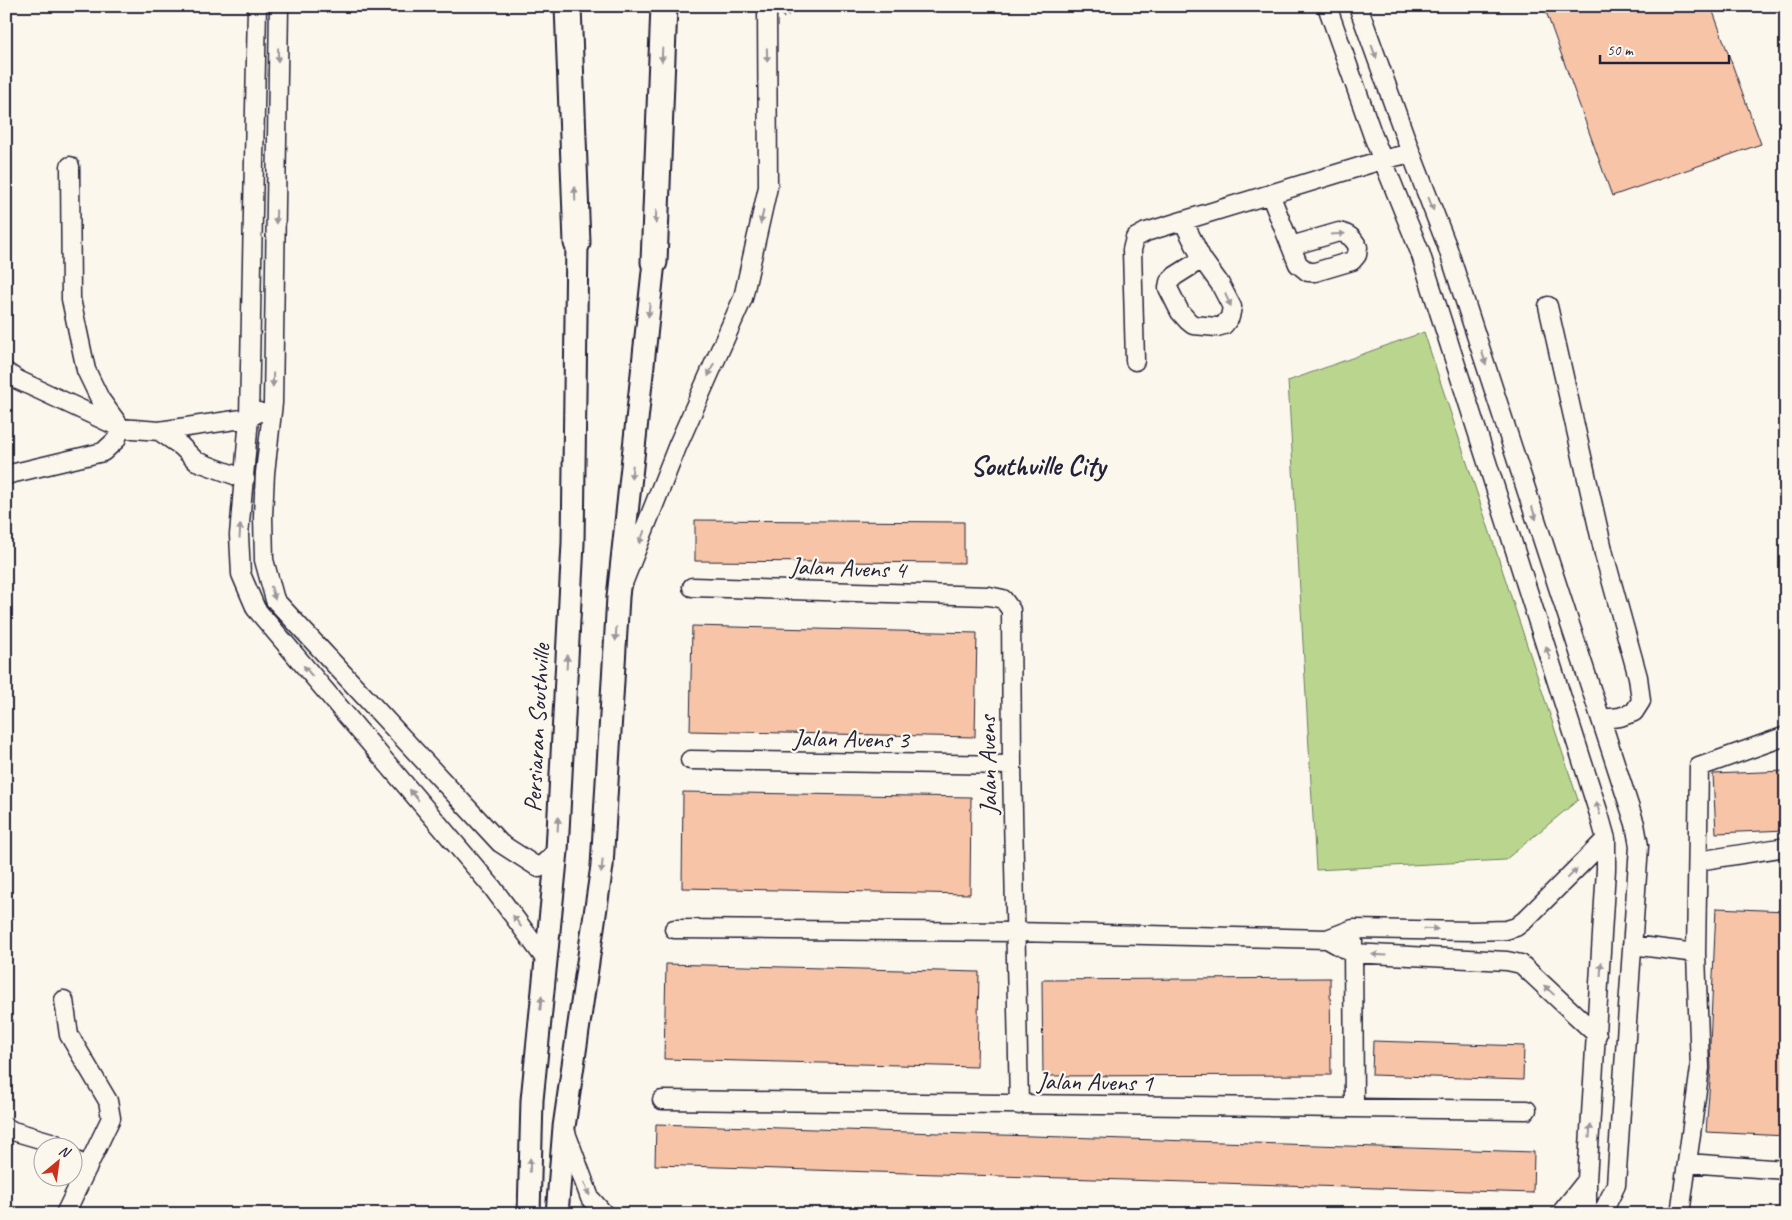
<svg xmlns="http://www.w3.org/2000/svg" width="1792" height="1220" font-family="Caveat,sans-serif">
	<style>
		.green { fill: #bad68e; stroke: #6e7c64 }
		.building { fill: #f7c4a7; stroke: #22223b }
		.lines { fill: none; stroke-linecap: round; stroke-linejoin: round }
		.minor-casing { stroke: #22223b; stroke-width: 21 }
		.major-casing { stroke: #22223b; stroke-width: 25 }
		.highway-casing { stroke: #22223b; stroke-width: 29 }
		.path { stroke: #22223b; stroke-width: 3; stroke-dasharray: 1 4; stroke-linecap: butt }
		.minor { stroke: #fbf7ec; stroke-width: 18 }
		.major { stroke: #fbf7ec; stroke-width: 21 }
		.highway { stroke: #fbf7ec; stroke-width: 25 }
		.oneway { fill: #99979c }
		.labels { text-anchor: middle; stroke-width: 4.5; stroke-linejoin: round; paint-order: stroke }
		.street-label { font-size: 25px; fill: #22223b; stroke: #fbf7ec }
		.quarter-label { font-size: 28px; font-weight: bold; fill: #22223b; stroke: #fbf7ec }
	</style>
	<rect width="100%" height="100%" fill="#fbf7ec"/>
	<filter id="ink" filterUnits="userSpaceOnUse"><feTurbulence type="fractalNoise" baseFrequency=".02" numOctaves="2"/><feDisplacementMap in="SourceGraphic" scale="10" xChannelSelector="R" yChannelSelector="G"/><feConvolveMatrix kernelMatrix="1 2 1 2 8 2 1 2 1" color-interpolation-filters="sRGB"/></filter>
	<g filter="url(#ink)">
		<!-- green -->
		<path class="green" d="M1424 332 1578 800 1505 860 1316 870 1288 381Z"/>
		<!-- building -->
		<path class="building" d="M1544 6H1711L1761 144 1612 196Z
			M695 520 964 522V563L695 561Z
			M692 626 977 633 975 737 690 731Z
			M1786 771V830L1716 833 1713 774Z
			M683 792 971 797 970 894 682 888Z
			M1716 908 1786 911V1136L1706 1132 1711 1068 1710 1045Z
			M666 964 979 972 977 1067 664 1059Z
			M1330 978 1331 1075 1043 1076 1042 980Z
			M1373 1041 1524 1046 1523 1080 1372 1075Z
			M656 1124 1534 1152 1533 1193 655 1165Z"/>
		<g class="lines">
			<defs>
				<path id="minor" d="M257 6 249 418 239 535 241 574 256 609 492 887 546 960
					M279 6 273 403 265 473 263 516 264 560 275 600 500 843 539 868 557 851
					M1327 6 1373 136 1420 252 1599 814 1606 839V869L1587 1180V1214
					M1358 6 1411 153 1447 246 1635 824 1639 846 1616 1185 1602 1214
					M1270 194 1298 264 1308 272H1315L1352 261 1357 255 1358 247C1353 238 1349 234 1339 232L1291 246
					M1183 221 1202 259 1220 284 1232 307 1230 317 1224 325 1217 327 1193 325 1188 321 1180 312 1168 288 1169 282 1175 276 1202 259
					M1548 306 1604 554 1638 677 1641 701 1634 712 1620 717 1601 719
					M1135 361 1132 250 1135 238 1146 232 1382 160 1411 153
					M6 372 18 380 121 428 159 431 181 446 196 461 245 479
					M159 431 249 418 259 412
					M6 475 103 452 116 440 121 428 100 399 86 370 71 299 70 166
					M624 581 677 447 743 298 768 187 767 6
					M692 587 989 596 1003 599 1011 610 1012 765 1019 1105
					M690 760 1012 765
					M1698 861 1786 847
					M674 929 1015 932 1327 939
					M1353 941 1354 1108
					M1632 945 1696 953
					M64 1000 69 1035 108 1101 111 1118 65 1214
					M1597 1035 1521 964 1507 961 1352 953 1327 939 1353 929 1472 931 1506 930 1516 927 1525 920 1606 839
					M662 1100 1527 1110
					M6 1127 13 1131 54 1143 59 1148
					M565 1130 590 1198 604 1214
					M72 1159 88 1167
					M1687 1163 1786 1170
					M1560 1214 1587 1180
					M1680 1214 1700 1068 1696 953 1699 767 1786 736"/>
				<path id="major" d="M529 1214 532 1100 557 851 573 543 577 243
					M557 1214 564 1127 602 866 618 597 654 262"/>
				<path id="highway" d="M568 6 577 243
					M654 262 664 6"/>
			</defs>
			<!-- minor casing -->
			<use href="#minor" class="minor-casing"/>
			<!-- major casing -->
			<use href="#major" class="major-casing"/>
			<!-- highway casing -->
			<use href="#highway" class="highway-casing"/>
			<!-- path -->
			<path class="path" d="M783 17 802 6"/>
			<!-- minor -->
			<use href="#minor" class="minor"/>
			<!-- major -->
			<use href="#major" class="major"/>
			<!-- highway -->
			<use href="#highway" class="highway"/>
		</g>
		<!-- one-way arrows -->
		<defs><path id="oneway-solid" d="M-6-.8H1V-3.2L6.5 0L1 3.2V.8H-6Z" transform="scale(1.25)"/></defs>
		<g class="oneway">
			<use href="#oneway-solid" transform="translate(1374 52) rotate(70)"/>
			<use href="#oneway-solid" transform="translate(278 55) rotate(91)"/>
			<use href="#oneway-solid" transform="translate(662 55) rotate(92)"/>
			<use href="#oneway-solid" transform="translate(767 55) rotate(89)"/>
			<use href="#oneway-solid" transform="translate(575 194) rotate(-92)"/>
			<use href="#oneway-solid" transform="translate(1431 204) rotate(69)"/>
			<use href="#oneway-solid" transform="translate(276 217) rotate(91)"/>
			<use href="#oneway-solid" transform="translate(656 217) rotate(92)"/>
			<use href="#oneway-solid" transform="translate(762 217) rotate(103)"/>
			<use href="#oneway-solid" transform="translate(1338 234) rotate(-4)"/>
			<use href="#oneway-solid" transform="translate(1228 300) rotate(65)"/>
			<use href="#oneway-solid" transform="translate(649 310) rotate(96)"/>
			<use href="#oneway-solid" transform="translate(1484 358) rotate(72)"/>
			<use href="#oneway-solid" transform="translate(711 370) rotate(114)"/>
			<use href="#oneway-solid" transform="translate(273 380) rotate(91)"/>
			<use href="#oneway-solid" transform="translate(632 472) rotate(96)"/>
			<use href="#oneway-solid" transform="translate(1534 513) rotate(72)"/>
			<use href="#oneway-solid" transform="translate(240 531) rotate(-86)"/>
			<use href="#oneway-solid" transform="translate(642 537) rotate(111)"/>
			<use href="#oneway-solid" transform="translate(273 593) rotate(73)"/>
			<use href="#oneway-solid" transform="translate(616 634) rotate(93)"/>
			<use href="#oneway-solid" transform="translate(1548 653) rotate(-108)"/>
			<use href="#oneway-solid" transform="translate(567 662) rotate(-87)"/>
			<use href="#oneway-solid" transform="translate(308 671) rotate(-130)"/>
			<use href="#oneway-solid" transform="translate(414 795) rotate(-130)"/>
			<use href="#oneway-solid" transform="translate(1598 808) rotate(-107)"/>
			<use href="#oneway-solid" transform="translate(558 824) rotate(-87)"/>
			<use href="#oneway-solid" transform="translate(602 866) rotate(96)"/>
			<use href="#oneway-solid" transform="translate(1572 874) rotate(-45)"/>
			<use href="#oneway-solid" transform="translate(517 921) rotate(-126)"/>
			<use href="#oneway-solid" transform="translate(1431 929) rotate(2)"/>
			<use href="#oneway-solid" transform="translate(1379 955) rotate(-177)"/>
			<use href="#oneway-solid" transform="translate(1601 969) rotate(-87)"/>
			<use href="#oneway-solid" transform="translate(1549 990) rotate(-137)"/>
			<use href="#oneway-solid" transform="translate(541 1003) rotate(-84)"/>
			<use href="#oneway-solid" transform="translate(1590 1131) rotate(-86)"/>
			<use href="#oneway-solid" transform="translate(530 1165) rotate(-89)"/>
			<use href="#oneway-solid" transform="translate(587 1189) rotate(68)"/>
		</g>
	</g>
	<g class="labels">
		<!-- street labels -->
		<g class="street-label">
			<text transform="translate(848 567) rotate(2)" y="9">Jalan Avens 4</text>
			<text transform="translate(536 728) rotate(-87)" y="9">Persiaran Southville</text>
			<text transform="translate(851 738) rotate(1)" y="9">Jalan Avens 3</text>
			<text transform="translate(987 765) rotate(-91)" y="9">Jalan Avens</text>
			<text transform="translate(1095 1081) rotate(1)" y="9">Jalan Avens 1</text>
		</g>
		<!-- quarter labels -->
		<g class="quarter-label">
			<text x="1038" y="475">Southville City</text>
		</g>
	</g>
	<!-- margin -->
	<rect width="1792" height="1220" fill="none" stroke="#fbf7ec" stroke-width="25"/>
	<rect x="12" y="12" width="1767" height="1195" fill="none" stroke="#22223b" stroke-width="2" filter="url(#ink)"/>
	<!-- north arrow -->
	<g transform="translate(58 1162) rotate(29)"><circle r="24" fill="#fbf7ec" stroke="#a4a2a5"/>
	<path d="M0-4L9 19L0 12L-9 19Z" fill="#c8321e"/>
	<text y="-8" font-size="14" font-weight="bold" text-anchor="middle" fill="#22223b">N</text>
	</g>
	<!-- scale -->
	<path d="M1600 55v8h129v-8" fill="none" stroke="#22223b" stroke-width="2.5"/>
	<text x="1607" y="55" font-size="15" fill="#22223b" stroke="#fbf7ec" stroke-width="4" paint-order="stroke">50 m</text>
</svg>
